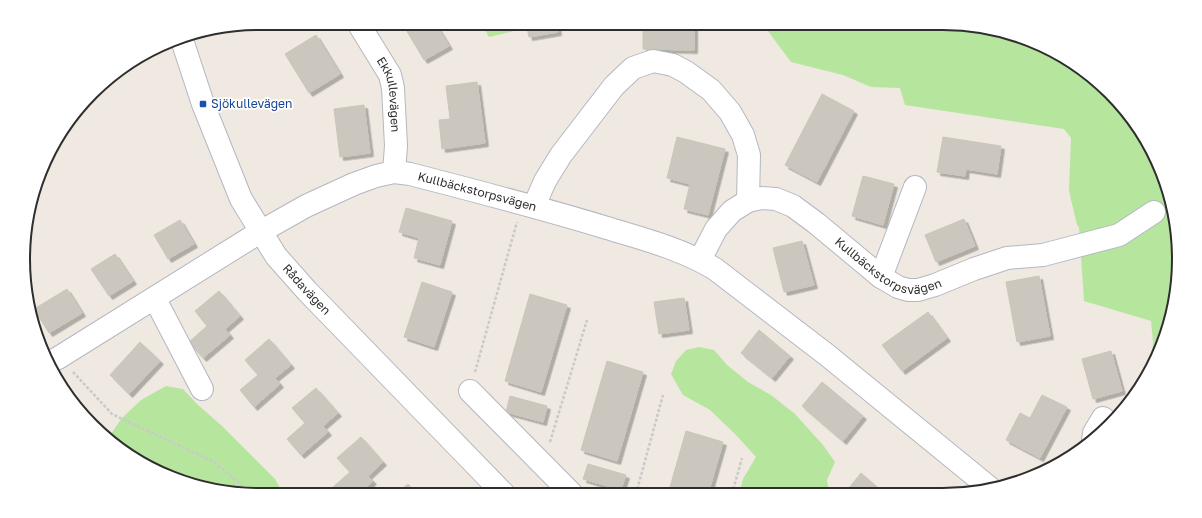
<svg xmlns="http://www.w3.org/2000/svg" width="1202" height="518" font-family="'Golos Text',sans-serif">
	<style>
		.green { fill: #b6e59e }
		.building { fill: #cbc7bf; stroke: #cbc5ba; filter: url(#shadow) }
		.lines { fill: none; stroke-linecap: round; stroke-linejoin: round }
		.minor-casing { stroke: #b4b7c1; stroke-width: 24 }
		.path { stroke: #c9c9c9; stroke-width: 2.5; stroke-dasharray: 3 2; stroke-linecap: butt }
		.minor { stroke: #fff; stroke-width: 22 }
		.transit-dot { fill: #1a4fb4; stroke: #fff; stroke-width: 1.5 }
		.labels { text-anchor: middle; stroke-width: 3.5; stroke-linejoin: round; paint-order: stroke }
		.street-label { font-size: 12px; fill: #2e2e2e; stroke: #fff }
		.transit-label { font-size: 12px; fill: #164399; stroke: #fff; text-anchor: start }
		.rim { fill: none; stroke: #2e2e2e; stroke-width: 2 }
	</style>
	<defs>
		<filter id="shadow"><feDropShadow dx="3.5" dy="3.5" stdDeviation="0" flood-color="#0004"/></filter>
	</defs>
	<rect width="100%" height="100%" fill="#efe9e1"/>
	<!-- green -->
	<path class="green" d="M481 23H518V30L489 37Z
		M762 23H943L1019 36 1099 82 1155 155 1179 244 1166 335 1151 367 1153 342 1151 321 1084 301 1079 227 1077 225 1069 191 1071 138 1064 129 905 105 900 88 871 87 843 75 791 62Z
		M699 347 714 350 727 365 748 382 771 395 795 414 823 445 835 462 827 480 829 493 739 494 743 479 756 457 736 435 710 410 683 395 671 374 676 361 686 350Z
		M166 386 183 389 197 404 222 426 275 479 284 495H259L183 482 115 446 108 438 122 418 141 400Z"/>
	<!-- building -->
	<path class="building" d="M402 23H435L449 46 424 60Z
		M526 23H557L558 32 529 37Z
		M643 23H694V50L643 49Z
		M316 35 340 74 309 93 285 54Z
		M477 82 485 143 442 149 439 120 450 119 446 86Z
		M822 94 854 111 817 182 785 165Z
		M364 105 370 153 340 157 334 109Z
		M677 137 725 149 708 215 684 209 690 184 667 178Z
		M943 137 1001 146 997 174 966 169 965 176 937 172Z
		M863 176 894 184 883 225 852 216Z
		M406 208 452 221 440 265 414 258 419 238 399 232Z
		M964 219 975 246 936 262 925 235Z
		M180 220 194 244 168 259 154 235Z
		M802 241 814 285 784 292 773 248Z
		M115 254 133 281 109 296 91 269Z
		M1039 276 1050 336 1017 342 1006 282Z
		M422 282 452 292 434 347 404 337Z
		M67 289 82 313 49 333 34 309Z
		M219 291 240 316 225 329 230 335 203 358 189 342 207 326 195 311Z
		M530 294 567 305 541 392 505 381Z
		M684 298 689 330 659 334 654 302Z
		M928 312 947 338 902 371 882 345Z
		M759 330 790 356 772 378 741 353Z
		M269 339 291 365 275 378 280 384 254 407 240 390 258 375 245 360Z
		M140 342 160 361 129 394 110 375Z
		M1111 351 1122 391 1093 399 1082 359Z
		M607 361 643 372 617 461 581 450Z
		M822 382 863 416 843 441 802 406Z
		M316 388 338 413 323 426 328 432 301 455 287 439 305 423 292 408Z
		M1042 395 1067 407 1040 458 1006 440 1020 413 1030 418Z
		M510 396 547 406 543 422 506 412Z
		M686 431 723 442 708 494H668Z
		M361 437 383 462 368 476 373 481 357 495H338L332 488 350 472 337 458Z
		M588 464 626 475 621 490 583 479Z
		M861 473 884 493H845Z
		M408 484 417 495H395Z"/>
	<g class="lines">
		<defs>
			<g id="minor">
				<path id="s1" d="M358 23 390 75 393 88 396 146 394 172"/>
				<path id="s2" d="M181 37 203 104 241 199 276 256 307 291 504 494"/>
				<path d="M534 206 545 181 561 155 614 86 633 68 653 61 673 65 686 72 711 90 730 112 743 135 749 155 748 201"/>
				<path id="s3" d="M700 260 716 229 732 211 748 201 762 198 776 199 793 206 816 223 881 277 898 287 908 290H918L935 285 974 269 1007 258 1043 255 1119 235 1154 212"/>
				<path d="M881 277 915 187"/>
				<path d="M155 299 202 389"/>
				<path id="s4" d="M49 362 58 358 260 232 306 206 354 184 376 176 394 172 410 174C476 191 542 208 607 228 643 239 682 249 715 269L827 355 990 488"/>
				<path d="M470 391 572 494"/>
				<path d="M1093 440 1094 433 1103 418"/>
			</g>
		</defs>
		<!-- minor casing -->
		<use href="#minor" class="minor-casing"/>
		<!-- path -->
		<path class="path" d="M73 372 112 414 214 462 252 494
			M475 372 517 222
			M550 442 587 320
			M636 494 663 395
			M732 494 742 458"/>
		<!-- minor -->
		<use href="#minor" class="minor"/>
	</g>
	<!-- markers -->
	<rect class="transit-dot" x="199" y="100" width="8" height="8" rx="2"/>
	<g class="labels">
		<!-- street labels -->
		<g class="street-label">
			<text dy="4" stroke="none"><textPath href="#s1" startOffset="80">Ekkullevägen</textPath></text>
			<text dy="4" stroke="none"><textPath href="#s4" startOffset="481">Kullbäckstorpsvägen</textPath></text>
			<text dy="4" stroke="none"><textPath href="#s3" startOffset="241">Kullbäckstorpsvägen</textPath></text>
			<text dy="4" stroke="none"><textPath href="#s2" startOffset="285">Rådavägen</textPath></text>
		</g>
		<!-- transit labels -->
		<g class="transit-label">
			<text x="211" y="108">Sjökullevägen</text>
		</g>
	</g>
	<!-- crop -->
	<path d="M0 0H1202V518H0ZM259 30H943A229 229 0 0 1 1172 259V259A229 229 0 0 1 943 488H259A229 229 0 0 1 30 259V259A229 229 0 0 1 259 30Z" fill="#fff" fill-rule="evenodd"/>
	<path class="rim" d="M259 30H943A229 229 0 0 1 1172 259V259A229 229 0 0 1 943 488H259A229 229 0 0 1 30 259V259A229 229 0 0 1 259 30Z"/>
</svg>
